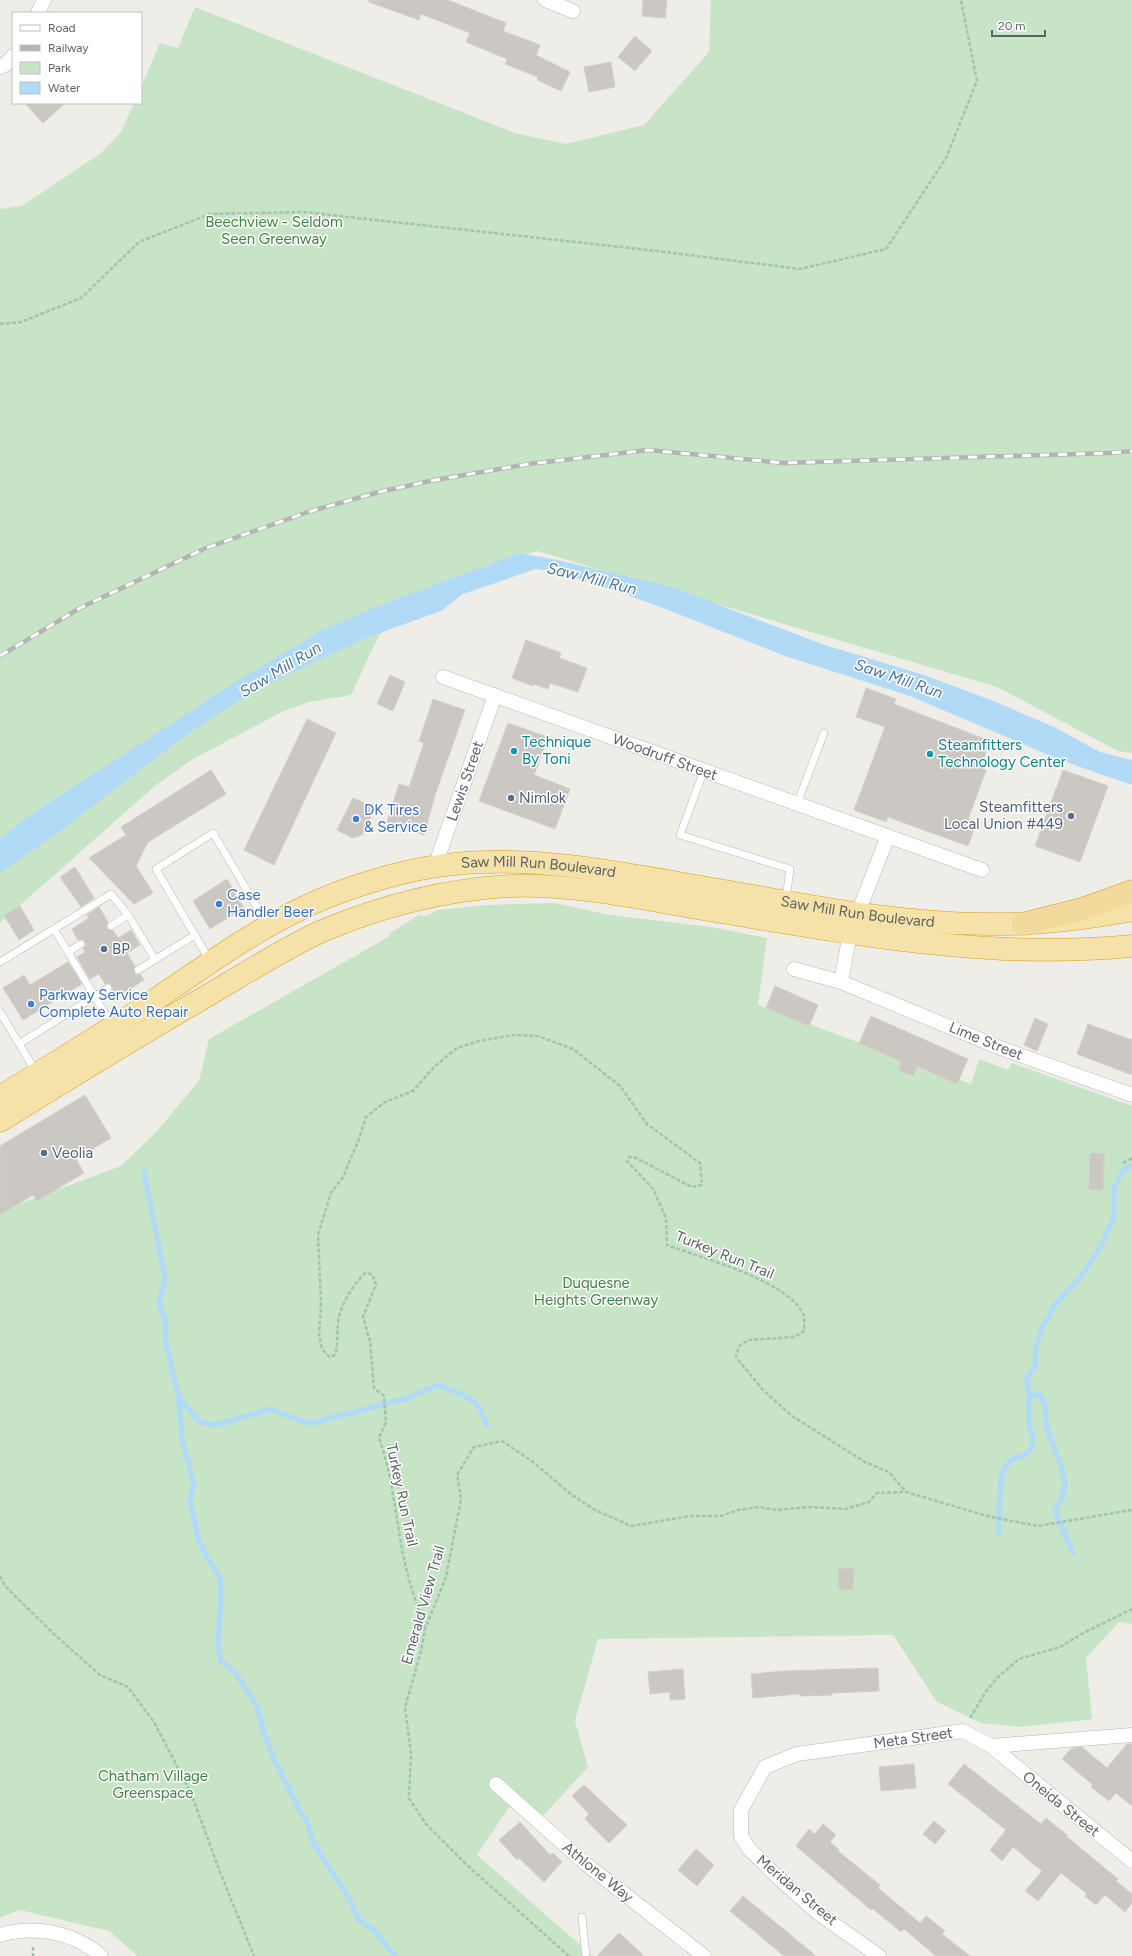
<svg xmlns="http://www.w3.org/2000/svg" width="1132" height="1956" font-family="Figtree,sans-serif">
	<style>
		.green { fill: #c8e4c7 }
		.water { fill: #b1daf6 }
		.lines { fill: none; stroke-linecap: round; stroke-linejoin: round }
		.stream { stroke: #b1daf6; stroke-width: 5.5 }
		.building { fill: #cbc8c4; stroke: #d4cfc6 }
		.service-casing { stroke: #b5b7ba; stroke-width: 8 }
		.minor-casing { stroke: #b5b7ba; stroke-width: 15 }
		.trunk-casing { stroke: #df9c18; stroke-width: 23 }
		.motorway-casing { stroke: #df9c18; stroke-width: 23 }
		.path { stroke: #a1c4aa; stroke-width: 2.5; stroke-dasharray: 4 2; stroke-linecap: butt }
		.service { stroke: #fff; stroke-width: 7 }
		.minor { stroke: #fff; stroke-width: 14 }
		.trunk { stroke: #f4e2a8; stroke-width: 22 }
		.motorway { stroke: #f2da9c; stroke-width: 22 }
		.rail-casing { stroke: #b3b4b4; stroke-width: 4.5 }
		.rail { stroke: #fff; stroke-width: 3; stroke-dasharray: 9; stroke-linecap: butt }
		.culture-dot { fill: #0f9aa8; stroke: #fff; stroke-width: 1.5 }
		.service-dot { fill: #5c6f8a; stroke: #fff; stroke-width: 1.5 }
		.shop-dot { fill: #3f7fe0; stroke: #fff; stroke-width: 1.5 }
		.labels { text-anchor: middle; stroke-width: 3; stroke-linejoin: round; paint-order: stroke }
		.park-label { font-size: 15px; fill: #408441; stroke: #fff }
		.culture-label { font-size: 15px; fill: #0d838f; stroke: #fff; text-anchor: start }
		.street-label { font-size: 15px; fill: #5f6266; stroke: #fff }
		.service-label { font-size: 15px; fill: #4e5e75; stroke: #fff; text-anchor: start }
		.shop-label { font-size: 15px; fill: #366cbe; stroke: #fff; text-anchor: start }
		.water-label { font-size: 16px; font-style: italic; fill: #4b769f; stroke: #fff }
	</style>
	<rect width="100%" height="100%" fill="#efede8"/>
	<!-- green -->
	<path class="green" d="M711 0H1132V753L1118 751 997 687 537 551 483 566 379 635 351 695 309 702 284 711 193 759 156 785 0 923V209L22 206 101 153 121 132 134 103H141V87L160 43 178 48 195 7 515 133 566 144 644 125 709 52Z
		M554 903 610 915 711 927 767 938 758 1005 971 1084 979 1059 1008 1070 1012 1063 1132 1106V1624L1119 1622 1086 1658 1092 1719 1021 1727 981 1723 937 1702 893 1635 598 1639 575 1721 588 1767 543 1816 518 1794 477 1855 593 1956H138L109 1931 20 1910 0 1918V1211L121 1166 157 1131 199 1081 209 1039 390 936 389 934 419 915 427 916 438 910 487 905Z"/>
	<!-- water -->
	<path class="water" d="M519 553 557 560 669 586 822 644 924 675 996 702 1056 728 1100 752 1132 760V785L1060 760 910 696 785 656 650 603 559 572 536 569 463 594 441 611 368 637 260 688 193 730 51 838 0 873V839L26 818 226 688 320 631 368 610Z"/>
	<g class="lines">
		<!-- stream -->
		<path class="stream" d="M144 1172 165 1278 159 1304 165 1320 166 1344 179 1398 200 1422 216 1425 271 1409 300 1421 313 1423 407 1398 439 1385C463 1396 480 1396 486 1425
			M1029 1397 1039 1394C1048 1403 1044 1415 1047 1427 1053 1454 1078 1483 1055 1509L1059 1520
			M179 1398 182 1439 194 1484 190 1499 198 1538 207 1558 220 1577 221 1599 218 1644 221 1661 234 1671 257 1706 263 1730 273 1757 300 1811 307 1821 314 1844 350 1900 359 1920 373 1929 395 1956
			M999 1517 1001 1476 1010 1460 1024 1455 1032 1448 1033 1439 1029 1425V1397L1027 1377 1035 1367 1036 1347 1041 1330 1056 1303 1080 1278 1102 1244 1114 1217V1188L1122 1172 1132 1165
			M1060 1523 1073 1553
			M999 1534V1521"/>
	</g>
	<!-- building -->
	<path class="building" d="M369 0H448L506 23 503 31 540 45 536 55 570 72 561 91 537 80 538 77 505 64 507 59 466 42 470 33 421 14 419 20 369 2Z
		M643 0H667L665 18 642 16Z
		M635 36 652 51 635 71 618 57Z
		M611 62 615 87 589 92 584 67Z
		M25 103H65L43 123Z
		M526 640 561 653 559 658 587 668 578 692 550 683 548 689 534 684 533 686 512 678Z
		M390 675 405 682 393 711 377 704Z
		M866 688 896 699 894 704 990 741 980 768 986 770 968 819 971 820 969 824 975 826 968 846 888 817 886 822 854 810 885 727 856 717Z
		M433 699 465 710 435 795 424 835 387 822 399 784 409 787 424 743 419 741Z
		M307 719 336 733 274 865 244 850Z
		M508 723 548 737 534 775 570 789 555 829 479 801Z
		M211 770 226 794 148 842 136 866 153 893 134 904 89 858 126 835 121 827Z
		M1063 770 1108 786 1080 862 1035 846Z
		M353 798 375 808 362 835 353 838 337 830Z
		M75 867 94 898 81 907 60 877Z
		M227 879 244 908 210 929 193 901Z
		M20 906 34 930 19 940 4 915Z
		M99 907 108 922 106 926 107 929 113 930 118 938 131 930 140 945 127 953 135 966 134 972 136 975 140 974 144 980 114 999 110 993 113 990 112 986 108 983 105 984 99 974 90 979 77 957 85 952 83 948 86 946 85 942 83 939 78 940 72 929 89 918 87 915Z
		M68 962 82 984 23 1020 3 988 24 975 30 985Z
		M775 986 818 1005 809 1026 766 1008Z
		M871 1016 968 1059 957 1084 917 1066 913 1076 898 1070 902 1062 859 1043Z
		M1035 1018 1048 1024 1037 1051 1024 1045Z
		M1088 1024 1132 1040V1075L1077 1054Z
		M85 1095 111 1138 76 1159 84 1173 37 1201 33 1195 0 1215V1146Z
		M1090 1153 1104 1154 1103 1190H1089Z
		M839 1568 854 1569 853 1590 838 1589Z
		M878 1668 879 1691 832 1693V1695L800 1696V1694L753 1698 751 1674 785 1671Z
		M683 1669 685 1699 670 1700V1692L650 1694 648 1672Z
		M1127 1744H1132V1806L1116 1793 1109 1801 1091 1787 1093 1785 1062 1759 1072 1748 1082 1747 1107 1768Z
		M914 1764 916 1788 881 1791 879 1767Z
		M964 1764 1041 1824 1046 1818 1067 1835 1066 1836 1118 1879 1116 1881 1132 1894V1903L1125 1912 1105 1895 1096 1905 1085 1896 1087 1894 1061 1873 1038 1901 1025 1891 1042 1871 1013 1847 1002 1861 990 1850 1006 1830 948 1784Z
		M584 1785 627 1825 609 1843 585 1819 589 1814 572 1796Z
		M934 1821 946 1831 935 1844 923 1834Z
		M520 1822 550 1855 553 1853 562 1862 544 1882 519 1858 517 1860 499 1840Z
		M823 1824 836 1835 830 1842 839 1850 838 1851 880 1885 878 1888 920 1923 926 1916 945 1931 942 1934 970 1956H936L904 1929 901 1932 872 1908 871 1910 796 1846 809 1829 815 1834Z
		M696 1849 714 1865 697 1886 678 1870Z
		M743 1896 792 1936 816 1956H784L730 1911Z
		M619 1933 626 1939 644 1956H597Z"/>
	<g class="lines">
		<defs>
			<path id="service" d="M704 770 680 835 790 869 786 899
				M797 804 824 733
				M111 926 128 915
				M68 952 81 944
				M210 961 156 869 213 833 267 924
				M0 962 54 929
				M138 970 195 935
				M0 1012 36 1072
				M112 1025 54 929 111 894 128 915 155 959
				M19 1044 108 988
				M582 1917 586 1956"/>
			<path id="minor" d="M545 0 573 11
				M38 13 44 0
				M0 67 5 65 13 56
				M443 677 982 870
				M435 866 495 695
				M858 913 888 836
				M794 969 841 982 1003 1049 1132 1095
				M841 982 850 933
				M991 1746 1132 1861
				M496 1784 586 1864 704 1956
				M0 1935C35 1925 74 1932 101 1956
				M879 1956 818 1913 785 1884 749 1849 741 1836V1810L765 1767 797 1754 963 1731 991 1746 1132 1735"/>
			<g id="trunk">
				<path id="s1" d="M0 1097C51 1065 103 1034 153 1001 203 968 252 931 307 906 336 892 367 882 398 874 499 847 601 870 702 887 796 903 892 924 988 924 1037 925 1084 919 1132 910"/>
				<path d="M0 1121C66 1080 133 1039 200 1000 240 977 279 951 320 932 380 906 448 889 512 886 580 884 648 900 715 911 855 934 989 960 1132 946"/>
			</g>
			<path id="motorway" d="M1023 924 1082 909 1132 891"/>
		</defs>
		<!-- service casing -->
		<use href="#service" class="service-casing"/>
		<!-- minor casing -->
		<use href="#minor" class="minor-casing"/>
		<!-- trunk casing -->
		<use href="#trunk" class="trunk-casing"/>
		<!-- motorway casing -->
		<use href="#motorway" class="motorway-casing"/>
		<!-- path -->
		<path class="path" d="M0 324 21 322 81 298 139 242 210 214 303 212 657 251 800 269 886 249 946 158 977 81 961 0
			M1123 1163 1132 1158
			M0 1576 6 1587 56 1636 100 1675 128 1687 154 1722 191 1793 220 1872 254 1956
			M425 1629C416 1603 407 1576 402 1549 395 1512 392 1474 379 1438L386 1422 384 1396 374 1388 370 1341 363 1317 376 1284 372 1274 365 1273C354 1284 343 1301 339 1317 336 1329 339 1342 335 1355L330 1357 326 1354 322 1348 319 1336 321 1304 318 1235 331 1193 343 1177 359 1139 366 1117 385 1102 413 1091 435 1066 457 1048 479 1041 513 1035 538 1036 573 1049 620 1086 647 1124 700 1163 702 1185 692 1187 636 1158 629 1157 627 1161 653 1189 666 1218 667 1245C701 1258 791 1281 804 1316 805 1320 804 1327 804 1331L794 1337 748 1340 739 1346 736 1357 763 1390 792 1416 865 1462 889 1472 906 1492 987 1516 1038 1526 1132 1510
			M970 1718 987 1690 998 1677 1019 1659 1060 1647 1085 1632 1132 1609
			M33 1947V1956
			M569 1956 468 1866 426 1824 409 1798 411 1753 405 1708 421 1651 425 1629 446 1577 461 1499 457 1475 474 1447 502 1441 533 1462 572 1495 597 1511 631 1526 690 1516H721L738 1510 759 1507 777 1510 810 1507 846 1509 869 1502 877 1493 906 1492"/>
		<!-- service -->
		<use href="#service" class="service"/>
		<!-- minor -->
		<use href="#minor" class="minor"/>
		<!-- trunk -->
		<use href="#trunk" class="trunk"/>
		<!-- motorway -->
		<use href="#motorway" class="motorway"/>
		<defs>
			<path id="rail" d="M0 656 80 608 206 548 308 512 379 492 435 480 529 464 648 450 784 463 1110 453 1132 451"/>
		</defs>
		<!-- rail casing -->
		<use href="#rail" class="rail-casing"/>
		<!-- rail -->
		<use href="#rail" class="rail"/>
	</g>
	<!-- markers -->
	<g class="culture-dot">
		<circle cx="514" cy="751" r="4"/>
		<circle cx="930" cy="754" r="4"/>
	</g>
	<g class="service-dot">
		<circle cx="511" cy="798" r="4"/>
		<circle cx="1071" cy="816" r="4"/>
		<circle cx="104" cy="949" r="4"/>
		<circle cx="44" cy="1153" r="4"/>
	</g>
	<g class="shop-dot">
		<circle cx="356" cy="819" r="4"/>
		<circle cx="219" cy="904" r="4"/>
		<circle cx="31" cy="1004" r="4"/>
	</g>
	<g class="labels">
		<!-- park labels -->
		<g class="park-label">
			<text x="274" y="227">Beechview - Seldom<tspan x="274" dy="17">Seen Greenway</tspan></text>
			<text x="596" y="1288">Duquesne<tspan x="596" dy="17">Heights Greenway</tspan></text>
			<text x="153" y="1781">Chatham Village<tspan x="153" dy="17">Greenspace</tspan></text>
		</g>
		<!-- culture labels -->
		<g class="culture-label">
			<text x="522" y="747">Technique<tspan x="522" dy="17">By Toni</tspan></text>
			<text x="938" y="750">Steamfitters<tspan x="938" dy="17">Technology Center</tspan></text>
		</g>
		<!-- street labels -->
		<g class="street-label">
			<text transform="translate(665 757) rotate(20)" y="5">Woodruff Street</text>
			<text transform="translate(465 781) rotate(-71)" y="5">Lewis Street</text>
			<text dy="5" stroke="none"><textPath href="#s1" startOffset="600">Saw Mill Run Boulevard</textPath></text>
			<text dy="5" stroke="none"><textPath href="#s1" startOffset="923">Saw Mill Run Boulevard</textPath></text>
			<text transform="translate(986 1041) rotate(22)" y="5">Lime Street</text>
			<text transform="translate(725 1255) rotate(22)" y="5">Turkey Run Trail</text>
			<text transform="translate(402 1495) rotate(78)" y="5">Turkey Run Trail</text>
			<text transform="translate(423 1605) rotate(-74)" y="5">Emerald View Trail</text>
			<text transform="translate(913 1738) rotate(-8)" y="5">Meta Street</text>
			<text transform="translate(1061 1804) rotate(39)" y="5">Oneida Street</text>
			<text transform="translate(598 1872) rotate(39)" y="5">Athlone Way</text>
			<text transform="translate(797 1890) rotate(40)" y="5">Meridan Street</text>
		</g>
		<!-- service labels -->
		<g class="service-label">
			<text x="519" y="803">Nimlok</text>
			<text x="1063" y="812" text-anchor="end">Steamfitters<tspan x="1063" dy="17">Local Union #449</tspan></text>
			<text x="112" y="954">BP</text>
			<text x="52" y="1158">Veolia</text>
		</g>
		<!-- shop labels -->
		<g class="shop-label">
			<text x="364" y="815">DK Tires<tspan x="364" dy="17">&amp; Service</tspan></text>
			<text x="227" y="900">Case<tspan x="227" dy="17">Handler Beer</tspan></text>
			<text x="39" y="1000">Parkway Service<tspan x="39" dy="17">Complete Auto Repair</tspan></text>
		</g>
		<!-- water labels -->
		<g class="water-label">
			<text transform="translate(592 578) rotate(14)" y="6">Saw Mill Run</text>
			<text transform="translate(280 669) rotate(-31)" y="6">Saw Mill Run</text>
			<text transform="translate(899 678) rotate(19)" y="6">Saw Mill Run</text>
		</g>
	</g>
	<!-- legend -->
	<rect x="12" y="12" width="130" height="92" fill="#ffffff" stroke="#bfc0c2"/>
	<rect x="20" y="25" width="20" height="6" fill="#ffffff" stroke="#bfc0c2"/>
	<text x="48" y="32" font-size="12" fill="#5f6266">Road</text>
	<rect x="20" y="45" width="20" height="6" fill="#b3b4b4" stroke="#bfc0c2"/>
	<text x="48" y="52" font-size="12" fill="#5f6266">Railway</text>
	<rect x="20" y="62" width="20" height="12" fill="#c8e4c7" stroke="#bfc0c2"/>
	<text x="48" y="72" font-size="12" fill="#5f6266">Park</text>
	<rect x="20" y="82" width="20" height="12" fill="#b1daf6" stroke="#bfc0c2"/>
	<text x="48" y="92" font-size="12" fill="#5f6266">Water</text>
	<!-- scale -->
	<path d="M992 30v6h53v-6" fill="none" stroke="#5f6266" stroke-width="2"/>
	<text x="998" y="30" font-size="12" fill="#5f6266" stroke="#ffffff" stroke-width="3" paint-order="stroke">20 m</text>
</svg>
